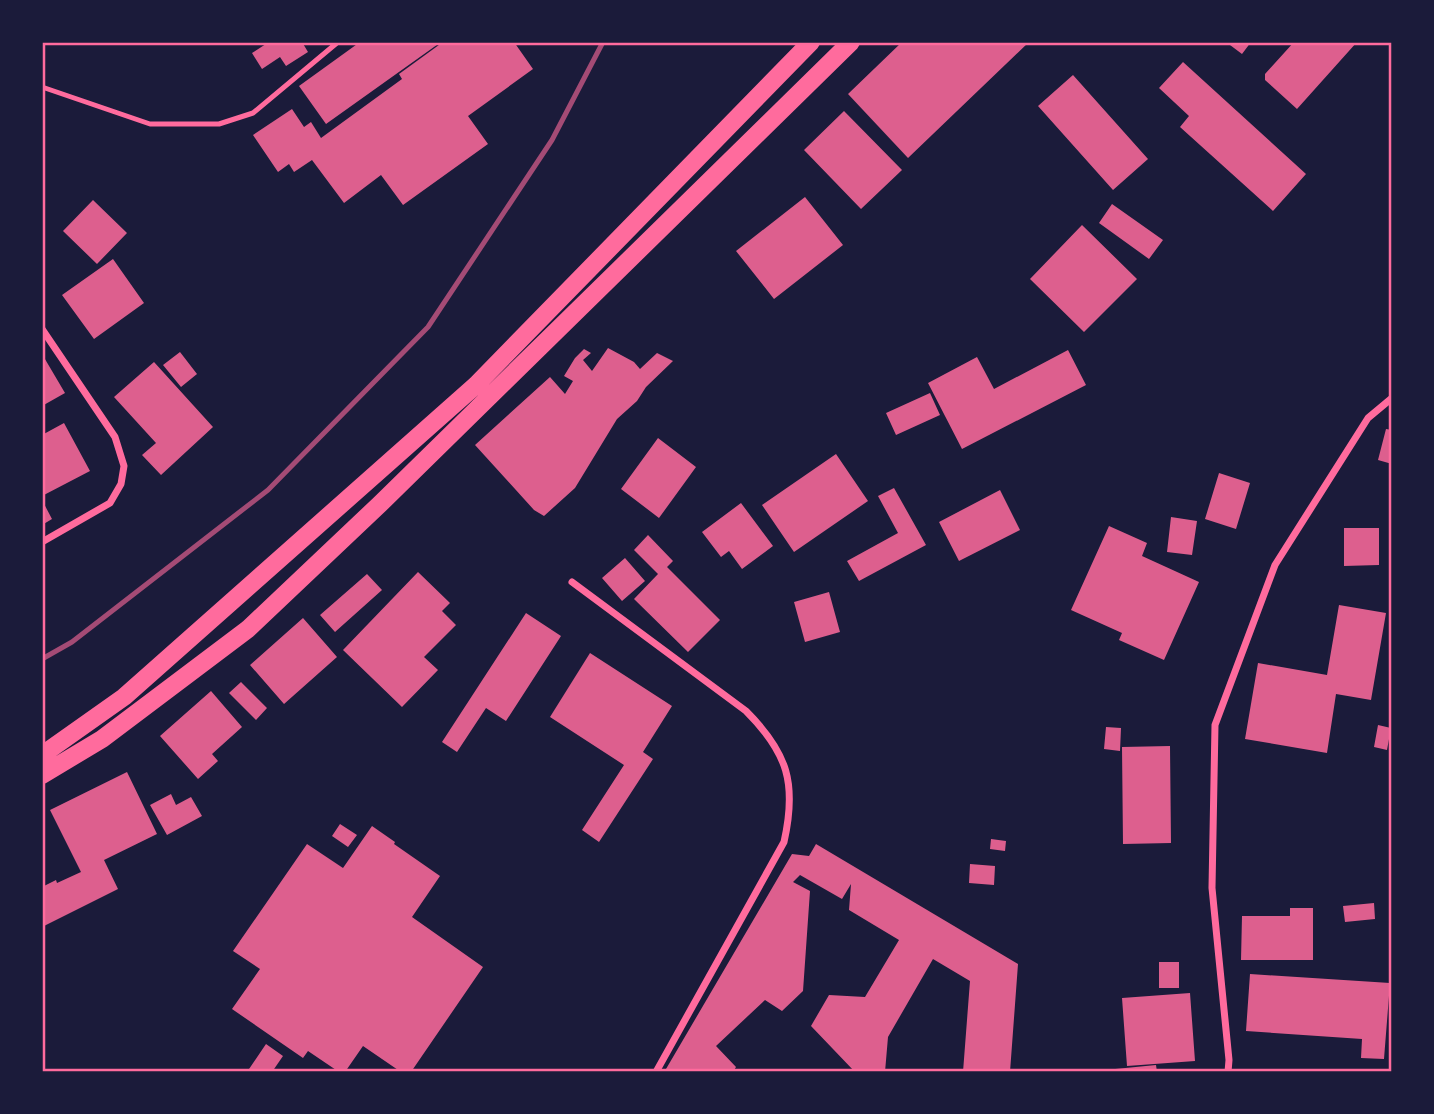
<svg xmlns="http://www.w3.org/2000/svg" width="1434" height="1114" font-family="'Roboto Serif',serif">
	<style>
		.building { fill: #dd5f8e }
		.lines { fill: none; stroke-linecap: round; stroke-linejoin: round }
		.service { stroke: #ff6b9d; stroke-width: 5 }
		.minor { stroke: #ff6b9d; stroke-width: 7 }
		.trunk { stroke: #ff6b9d; stroke-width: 18 }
		.rail { stroke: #a44b75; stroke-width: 5 }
		.neatline { fill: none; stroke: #ff6b9d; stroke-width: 2.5 }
	</style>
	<rect width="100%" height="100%" fill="#1b1b3a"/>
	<!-- building -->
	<path class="building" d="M269 42H302L308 52 286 66 280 57 262 69 252 53Z
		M360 42H441L326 124 299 86Z
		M443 42H514L533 69 468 116 488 144 403 205 381 175 344 203 312 160 294 172 289 164 278 172 253 135 292 109 304 127 311 122 321 138 402 79 399 74Z
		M902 42H1029L908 158 848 94Z
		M1226 42H1251L1242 54Z
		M1294 42H1357L1297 109 1265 80V74Z
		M1183 62 1306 174 1273 211 1180 127 1189 116 1159 88Z
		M1073 75 1148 159 1113 190 1038 106Z
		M844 111 902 170 861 209 804 150Z
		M805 197 843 245 774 299 736 251Z
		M93 200 127 233 97 264 63 231Z
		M1112 204 1163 240 1149 259 1099 223Z
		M1082 225 1137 279 1084 332 1030 279Z
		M113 259 144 303 94 339 62 295Z
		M608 348 634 362 640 369 657 353 673 361 646 387 637 401 617 419 575 488 544 516 534 510 475 445 550 377 565 394 573 381 564 376 575 358 584 349 591 353 583 360 592 371Z
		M1068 350 1086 385 962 449 928 383 977 357 994 389Z
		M180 352 197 374 181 387 163 365Z
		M42 354 65 393 42 406Z
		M154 362 213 427 161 475 142 455 156 443 114 397Z
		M930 393 940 415 896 435 886 413Z
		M64 423 90 471 42 496V435Z
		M1386 429 1392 430V464L1378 460Z
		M658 438 696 467 659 518 621 489Z
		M836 454 868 501 794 552 762 505Z
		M1219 473 1250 483 1236 529 1205 519Z
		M894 488 926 545 859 581 847 561 898 533 878 496Z
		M1000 490 1020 530 959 561 939 522Z
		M42 500 52 519 42 525Z
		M741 503 773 546 742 569 729 551 721 557 702 532Z
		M1171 517 1197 521 1192 555 1167 552Z
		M1109 526 1147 543 1142 556 1199 582 1164 660 1119 640 1122 633 1071 610Z
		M1344 528H1379V565L1344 566Z
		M648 535 673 561 667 567 720 620 688 652 634 599 658 574 634 550Z
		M625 558 645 581 622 601 602 578Z
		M418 572 450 603 442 611 456 625 424 657 438 670 402 707 343 650Z
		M367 574 382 590 335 632 320 615Z
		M829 592 840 632 805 642 794 602Z
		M1339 605 1386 613 1371 700 1336 694 1327 753 1245 739 1258 663 1327 675Z
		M526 613 561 636 506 721 486 708 457 752 442 742Z
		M303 618 337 657 284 704 250 665Z
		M590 653 672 706 643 752 653 759 599 842 582 830 624 765 550 717Z
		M241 682 267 708 256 720 229 693Z
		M211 691 242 727 212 754 218 761 198 779 160 736Z
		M1378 725 1391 728 1387 750 1374 747Z
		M1106 727 1121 728 1120 751 1104 749Z
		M1170 746 1171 843 1123 844 1122 747Z
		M127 772 157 834 104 860 118 889 42 927V887L56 880 57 883 81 872 50 810Z
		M171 794 176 805 191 797 202 816 167 835 150 805Z
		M340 824 357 835 348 847 332 836Z
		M372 826 395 842 394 844 440 876 412 917 483 967 411 1072H401L363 1046 345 1072H339L308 1051 303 1058 232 1009 260 969 233 951 307 844 343 868Z
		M991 839 1006 841 1005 851 990 849Z
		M816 844 1018 964 1010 1072H963L970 981 933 959 888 1037 885 1072H855L811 1026 829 995 865 997 899 940 849 910 851 884 842 899 800 875 793 882 810 891 803 991 782 1011 765 1000 716 1046 736 1067 733 1072H671L666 1069 792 854 809 856Z
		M970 864 995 866 994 885 969 883Z
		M1374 903 1375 919 1345 922 1343 906Z
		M1290 908H1313V960H1241L1242 916H1290Z
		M1159 962H1179V988H1159Z
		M1250 974 1390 983 1384 1059 1361 1058 1362 1039 1246 1031Z
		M1190 993 1195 1061 1127 1066 1122 998Z
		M266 1044 283 1056 272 1072H247Z
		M1156 1065 1157 1072H1105V1070Z"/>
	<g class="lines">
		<!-- service -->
		<path class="service" d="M42 87 150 124H219L253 113 338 42"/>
		<!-- minor -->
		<path class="minor" d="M42 329 115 437 124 466 121 484 110 503 42 542
			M572 582 746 711C788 753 797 784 784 842L656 1072
			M1228 1072 1229 1060 1212 888 1215 725 1275 565 1368 418 1392 398"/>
		<!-- trunk -->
		<path class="trunk" d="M42 755 124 697 476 385 811 42
			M42 775 102 739 248 629 380 504 851 42"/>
		<!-- rail -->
		<path class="rail" d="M42 659 72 642 268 490 428 327 552 140 603 42"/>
	</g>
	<!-- border -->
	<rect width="1434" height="1114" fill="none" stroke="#1b1b3a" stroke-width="88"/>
	<rect x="44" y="44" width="1346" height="1026" class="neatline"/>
</svg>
